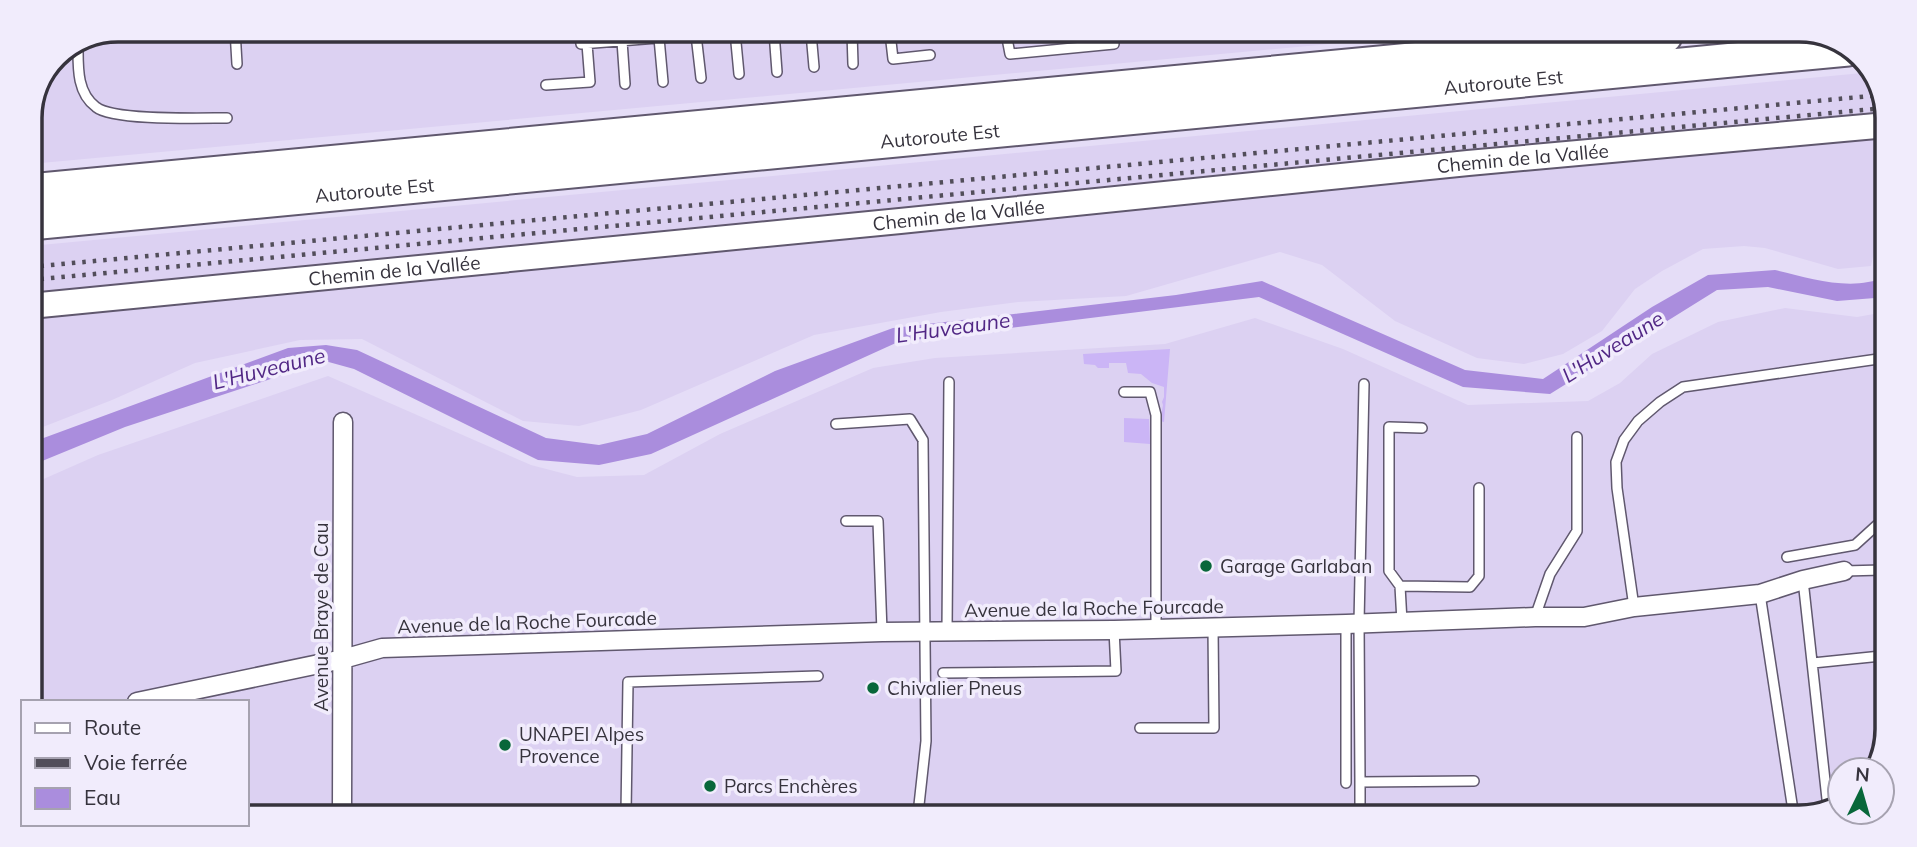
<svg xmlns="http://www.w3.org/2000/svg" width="1917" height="847" font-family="Mulish,sans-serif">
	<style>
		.built { fill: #dcd1f2 }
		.green { fill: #cbb5f6 }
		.water { fill: #aa8ddd }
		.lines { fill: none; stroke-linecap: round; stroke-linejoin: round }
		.lane-casing { stroke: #60586e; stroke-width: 12 }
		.street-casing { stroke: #60586e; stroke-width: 21 }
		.secondary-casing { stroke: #60586e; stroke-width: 28 }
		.highway-casing { stroke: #60586e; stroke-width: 37 }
		.lane { stroke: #fff; stroke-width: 9 }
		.street { stroke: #fff; stroke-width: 18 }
		.secondary { stroke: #fff; stroke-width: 24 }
		.highway { stroke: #fff; stroke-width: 33 }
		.rail { stroke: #524e5a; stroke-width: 4.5; stroke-dasharray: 3.5 7; stroke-linecap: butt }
		.poi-dot { fill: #08673a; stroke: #f1ecfc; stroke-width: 2.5 }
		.labels { text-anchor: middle; stroke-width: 7; stroke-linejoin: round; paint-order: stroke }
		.street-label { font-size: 19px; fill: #36333d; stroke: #f1ecfc }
		.poi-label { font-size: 19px; fill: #36333d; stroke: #f1ecfc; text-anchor: start }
		.water-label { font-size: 21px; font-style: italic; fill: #512785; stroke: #f1ecfc }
		.rim { fill: none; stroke: #36333d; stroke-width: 3.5 }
	</style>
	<rect width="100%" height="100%" fill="#e5ddf7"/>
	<!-- built -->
	<path class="built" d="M118 30 1427 35 30 164V113L56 55Z
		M1873 72 1887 113 1886 195 1871 266 1838 269 1765 248 1744 246 1703 249 1662 271 1635 289 1602 331 1563 354 1524 364 1477 358 1395 321 1322 265 1280 252 1126 296 1018 302 941 312 814 335 641 410 579 426 523 421 362 339 300 340 195 363 112 400 30 432V246Z
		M1785 308 1857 317 1885 312 1880 763 1875 770H1840V805L1799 817 247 811V702H30V485L98 455 328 376 531 465 577 477 644 475 720 434 873 368 935 358 1165 344 1255 318 1343 349 1468 405 1588 401 1620 383 1652 354 1718 322Z"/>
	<!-- green -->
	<path class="green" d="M1170 349 1164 422 1160 421 1163 405 1162 402 1164 397V387L1152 383 1141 374 1128 373 1126 363H1109V368H1098L1095 365 1084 364 1083 354Z
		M1124 418 1149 419 1150 444 1124 442Z"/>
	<!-- water -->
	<path class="water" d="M1775 270C1809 278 1851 292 1885 277V293L1875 298 1837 301 1768 287 1717 290 1550 394 1463 387 1259 297 898 342 651 454 599 465 538 460 354 369 325 361 125 427 30 466V443L288 348 326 345 357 350 546 438 599 445 647 434 775 371 893 328 1176 295 1262 281 1465 370 1543 379 1652 307 1708 275Z"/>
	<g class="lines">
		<defs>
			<path id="lane" d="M235 30 237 64
				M580 32 581 44 734 32
				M735 32 739 74
				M774 32 777 72
				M811 33 814 67
				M852 33 853 64
				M890 33 893 59 930 55
				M1006 33 1010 54 1114 44V34
				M696 35 701 78
				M659 38 663 82
				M622 41 625 84
				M78 46C78 68 77 93 96 107 113 121 201 118 227 118
				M546 85 590 82 587 44
				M1364 384 1359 623 1360 782 1474 781
				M1124 392H1150L1156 415V628
				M836 424 910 419 923 440 926 741 918 814
				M846 521H878L882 632
				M1787 557 1855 545 1877 525 1883 522
				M1844 571 1882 570
				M1803 580 1828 808
				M1400 586 1389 571V427L1422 428
				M1760 594 1794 817
				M1634 607 1617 488 1616 462 1624 440 1638 421 1660 402 1683 387 1885 358
				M1535 617 1550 574 1577 531V437
				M1402 622 1400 586 1470 587 1479 576V488
				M947 631 949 382
				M1813 663 1881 656
				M943 673 1116 671 1114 630
				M1140 728H1214L1213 627
				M1346 783V624
				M626 813 628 682 818 676
				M1360 815V782"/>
			<path id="street" d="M137 702 343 659 382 648 882 632 1114 630 1346 624 1535 617H1584L1634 607 1760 594 1803 580 1844 571
				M342 811 343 422"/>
			<g id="secondary">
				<path id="s1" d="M30 306 900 221 1468 163 1887 125"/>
			</g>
			<g id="highway">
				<path d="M30 191 1665 36"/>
				<path id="s2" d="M30 223 1848 49"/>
			</g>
		</defs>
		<!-- lane casing -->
		<use href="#lane" class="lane-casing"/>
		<!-- street casing -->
		<use href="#street" class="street-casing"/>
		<!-- secondary casing -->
		<use href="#secondary" class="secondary-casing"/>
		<!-- highway casing -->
		<use href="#highway" class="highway-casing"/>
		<!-- lane -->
		<use href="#lane" class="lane"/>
		<!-- street -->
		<use href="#street" class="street"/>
		<!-- secondary -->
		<use href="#secondary" class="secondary"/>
		<!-- highway -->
		<use href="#highway" class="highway"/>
		<!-- rail -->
		<path class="rail" d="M30 267 1881 95
			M30 280 1885 108"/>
	</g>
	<!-- markers -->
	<g class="poi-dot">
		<circle cx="1206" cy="566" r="7"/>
		<circle cx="873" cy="688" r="7"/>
		<circle cx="505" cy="745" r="7"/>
		<circle cx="710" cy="786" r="7"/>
	</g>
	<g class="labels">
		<!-- street labels -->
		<g class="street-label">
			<text dy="7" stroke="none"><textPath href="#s2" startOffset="1480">Autoroute Est</textPath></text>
			<text dy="7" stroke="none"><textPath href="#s2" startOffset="914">Autoroute Est</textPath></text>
			<text dy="7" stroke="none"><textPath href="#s1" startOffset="1500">Chemin de la Vallée</textPath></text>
			<text dy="7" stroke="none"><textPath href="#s2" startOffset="346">Autoroute Est</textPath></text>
			<text dy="7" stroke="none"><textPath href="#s1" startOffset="933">Chemin de la Vallée</textPath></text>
			<text dy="7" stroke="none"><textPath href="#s1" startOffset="366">Chemin de la Vallée</textPath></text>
			<text transform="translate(1094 608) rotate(-1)" y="7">Avenue de la Roche Fourcade</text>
			<text transform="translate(321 617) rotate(-90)" y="7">Avenue Braye de Cau</text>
			<text transform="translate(527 622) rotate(-2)" y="7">Avenue de la Roche Fourcade</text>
		</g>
		<!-- poi labels -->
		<g class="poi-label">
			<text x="1220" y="573">Garage Garlaban</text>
			<text x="887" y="695">Chivalier Pneus</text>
			<text x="519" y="741">UNAPEI Alpes<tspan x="519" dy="22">Provence</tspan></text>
			<text x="724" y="793">Parcs Enchères</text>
		</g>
		<!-- water labels -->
		<g class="water-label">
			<text transform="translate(953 328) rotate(-8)" y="7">L'Huveaune</text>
			<text transform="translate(1613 347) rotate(-32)" y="7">L'Huveaune</text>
			<text transform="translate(269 369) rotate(-14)" y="7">L'Huveaune</text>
		</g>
	</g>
	<!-- crop -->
	<path d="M0 0H1917V847H0ZM118 42H1799A76 76 0 0 1 1875 118V729A76 76 0 0 1 1799 805H118A76 76 0 0 1 42 729V118A76 76 0 0 1 118 42Z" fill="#f1ecfc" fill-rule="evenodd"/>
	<path class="rim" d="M118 42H1799A76 76 0 0 1 1875 118V729A76 76 0 0 1 1799 805H118A76 76 0 0 1 42 729V118A76 76 0 0 1 118 42Z"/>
	<!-- legend -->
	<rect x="21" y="700" width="228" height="126" fill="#f1ecfc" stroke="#a6a2b0" stroke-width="2"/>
	<rect x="35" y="723" width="35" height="10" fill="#ffffff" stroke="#a6a2b0" stroke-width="2"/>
	<text x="84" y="735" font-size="21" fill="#36333d">Route</text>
	<rect x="35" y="758" width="35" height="10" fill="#524e5a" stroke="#a6a2b0" stroke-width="2"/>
	<text x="84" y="770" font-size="21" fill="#36333d">Voie ferrée</text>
	<rect x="35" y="788" width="35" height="21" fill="#aa8ddd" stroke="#a6a2b0" stroke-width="2"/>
	<text x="84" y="805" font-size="21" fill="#36333d">Eau</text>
	<!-- north arrow -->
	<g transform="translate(1861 791) rotate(5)"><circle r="33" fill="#f1ecfc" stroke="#a6a2b0" stroke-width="2"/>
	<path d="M0-5L12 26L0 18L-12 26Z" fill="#08673a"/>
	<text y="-10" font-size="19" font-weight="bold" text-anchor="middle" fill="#36333d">N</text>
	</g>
</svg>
